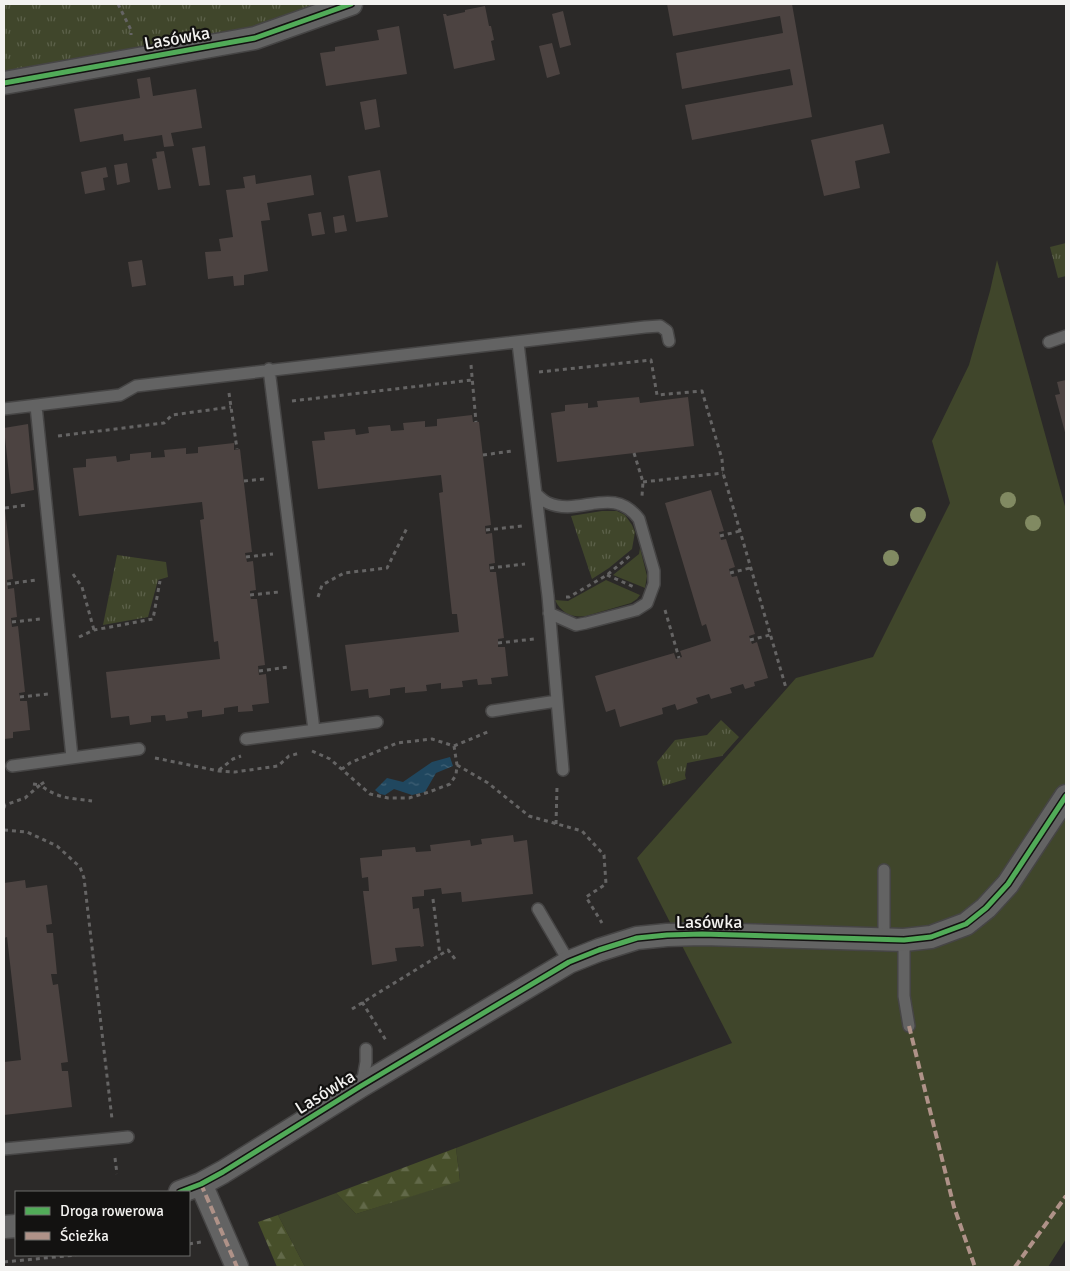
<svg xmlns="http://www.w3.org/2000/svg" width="1070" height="1271" font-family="Signika,sans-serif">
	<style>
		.green { fill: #40462b }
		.forest { fill: url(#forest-firs) }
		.park { fill: url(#park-tufts) }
		.water { fill: url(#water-ripples) }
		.building { fill: #4c4341 }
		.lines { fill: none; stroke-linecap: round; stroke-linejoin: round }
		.lane-casing { stroke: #464545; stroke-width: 14 }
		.street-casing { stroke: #464545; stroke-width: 25 }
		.path { stroke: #656464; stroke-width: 3; stroke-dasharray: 4 4; stroke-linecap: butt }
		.lane { stroke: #636363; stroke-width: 11 }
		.street { stroke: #636363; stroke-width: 22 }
		.quiet { stroke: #af9288; stroke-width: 4; stroke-dasharray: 8 4; stroke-linecap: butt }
		.cycleway-casing { stroke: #131211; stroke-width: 8 }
		.cycleway { stroke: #51ab58; stroke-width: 5 }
		.tree { fill: #818a62 }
		.labels { text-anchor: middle; stroke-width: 4.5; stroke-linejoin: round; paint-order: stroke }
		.street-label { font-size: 18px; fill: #f3f2f0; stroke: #131211 }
	</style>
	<defs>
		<pattern id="forest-firs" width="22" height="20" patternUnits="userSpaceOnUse" patternTransform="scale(1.25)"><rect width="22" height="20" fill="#474f2a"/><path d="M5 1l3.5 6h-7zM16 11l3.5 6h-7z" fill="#626949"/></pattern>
		<pattern id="park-tufts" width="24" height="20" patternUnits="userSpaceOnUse" patternTransform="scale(1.25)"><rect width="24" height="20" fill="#40462b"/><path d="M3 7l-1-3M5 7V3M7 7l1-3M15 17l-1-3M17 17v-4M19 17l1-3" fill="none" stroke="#5c614a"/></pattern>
		<pattern id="water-ripples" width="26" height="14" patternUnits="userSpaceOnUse" patternTransform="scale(1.25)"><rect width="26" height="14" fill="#20475f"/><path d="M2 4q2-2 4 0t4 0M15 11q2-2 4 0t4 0" fill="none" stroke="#416276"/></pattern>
	</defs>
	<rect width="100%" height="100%" fill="#2b2928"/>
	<!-- green -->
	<path class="green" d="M997 260 1066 510V1239L1048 1267H305L278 1215 336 1193 356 1214 460 1180 456 1148 732 1043 637 858 796 678 873 657 950 503 932 441 969 365 990 291Z
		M640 548 647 576 645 588 613 575 639 554Z
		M606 580 640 595 637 599 631 603 586 616C572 618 561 613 555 600L568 601Z"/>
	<!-- forest -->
	<path class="forest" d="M456 1148 460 1181 356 1214 336 1193Z
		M278 1215 305 1267H277L258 1222Z"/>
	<!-- park -->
	<path class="park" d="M4 4H344L254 36 4 81Z
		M1066 243V276L1058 278 1050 247Z
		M602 511H617L625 515 632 525 635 532 632 549 609 568 592 579 571 516Z
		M117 555 166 562 168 577 158 580 148 617 103 625Z
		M721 720 739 737 722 756 687 763 685 775 686 779 663 786 657 762 675 740 707 735Z"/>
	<!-- water -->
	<path class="water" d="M450 757 453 766 436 773 425 792 412 795 394 789 385 795 380 794 375 790 387 778 403 782 432 762Z"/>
	<!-- building -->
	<path class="building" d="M667 4H792L812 117 692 140 685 105 793 85 790 69 682 89 676 53 783 33 780 16 673 36Z
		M485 6 489 26H491L494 40 491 41 495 60 454 69 443 14H446L447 16 465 12V10Z
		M563 11 571 45 560 48 552 14Z
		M399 26 407 74 326 86 320 53 335 51V47L379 40 377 30Z
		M552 43 560 74 547 78 539 46Z
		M150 77 153 96 196 89 202 128 171 133 174 146 164 147 162 135 124 141 123 134 80 142 74 109 140 98 137 79Z
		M376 99 380 127 365 130 360 102Z
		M883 124 890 153 855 161 860 188 824 196 811 140Z
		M205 146 210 185 199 186 192 148Z
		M164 151 171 188 158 190 152 159 157 158 156 152Z
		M127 163 130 182 117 185 114 165Z
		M106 167 108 177 103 178 105 190 85 194 81 172Z
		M380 170 388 217 356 222 348 176Z
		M255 175 256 184 311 175 314 195 267 203 270 220 261 221 268 271 244 275V285L234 286 233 276 208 279 205 252 221 251 219 239 233 237 226 190 245 188 243 177Z
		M321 212 325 234 312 236 308 214Z
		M344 215 347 231 335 233 333 217Z
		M142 260 146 285 132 287 128 262Z
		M1066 380V436L1055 395 1060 394 1057 382Z
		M639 397 640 403 688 397 694 446 557 462 551 413 565 411V405L588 403V408L598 407 597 401Z
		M472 415 473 422H479L491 525 485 526 486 534 492 533 495 563 489 564 490 572H496L504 638 498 639V647H505L508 676 491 678 492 684 478 685 477 679 462 681 463 687 441 689V683L426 685 427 691 405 693V687L390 689V695L369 698 368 689 351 691 345 645 459 632 457 614H452L439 493 443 492 441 475 318 489 312 441 325 440 324 432 355 429 356 435 369 433 368 427 390 425 391 431 404 430 403 423 425 421V427L437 426V419Z
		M28 424 34 490 11 494 4 428Z
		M234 443V450L240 449 252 552 245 553 247 562 253 561 256 590 250 591V595L251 599H257L265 665 258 666 259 675 266 674 269 703 252 705 253 711 238 712V706L224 708V714L202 717V710L187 712 188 718 166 721 165 715 151 716V722L130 725 129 716 111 718 106 672 220 659 218 641 214 642 200 520 204 519 202 502 79 516 73 468 86 467V459L116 456 117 462 130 460V454L151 452V458L165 457 164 450 186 448V454L198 453V447Z
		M711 490 724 531 719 532 721 540 726 539 735 567 729 569 730 573 732 577 737 576 755 634 749 636 752 644 757 642 768 678 754 682 755 686 745 689 743 684 730 688 732 693 711 699 709 694 696 698 698 703 677 710 675 704 662 708 663 714 620 727 615 709 606 712 595 676 674 653 676 659 682 657 680 651 711 641 706 624 702 626 665 503Z
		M4 510H5L13 579 7 580 8 589 14 588 17 617 11 618 12 627 18 626 25 692 19 693 20 697V701H27L30 730 13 732V738L4 739Z
		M513 835 514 842 527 840 533 894 462 902 461 892 442 894 441 888 424 890V896L412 897 413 909 419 908 424 946 421 947 420 946 395 948 397 961 372 965 363 891H369L368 877 362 878 360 858 382 856V850L415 847 416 852 431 851 430 845 470 840 471 846 482 844 481 839Z
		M25 880 26 888 47 885 52 924 46 925 47 933H53L57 974H51L53 985 58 984 68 1062 61 1063 62 1071H68L72 1107 4 1115V1062L21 1060 7 937 4 938V883Z"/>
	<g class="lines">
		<defs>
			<path id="lane" d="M1049 342 1066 336
				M518 343 548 596 563 770
				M269 369 314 730
				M36 406 72 757
				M4 409 120 395 136 386C306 365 476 348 645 327L660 326 667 331 669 341
				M536 494C540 497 543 501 548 503 580 517 613 484 639 519L654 571V584L647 603 636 610 586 623 576 625 549 613
				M492 711 557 701
				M246 739 377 722
				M12 766 139 749
				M538 909 569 962
				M884 939V870
				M904 940V996L909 1026
				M362 1084 366 1062V1049
				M4 1149 128 1137"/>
			<path id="street" d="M4 83 255 38 351 4
				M201 1184 237 1267
				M180 1192 201 1184 223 1172 361 1086 569 962 599 950 637 938 667 935 702 934 904 940 931 937 966 924 986 908 1008 884 1066 796
				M4 1227 16 1226"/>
		</defs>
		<!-- lane casing -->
		<use href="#lane" class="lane-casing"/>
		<!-- street casing -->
		<use href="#street" class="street-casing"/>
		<!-- path -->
		<path class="path" d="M118 4 131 30V35
			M471 365 476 422
			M539 372 651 360 657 395 702 391 722 459 723 473 786 688
			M229 393 237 449
			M292 401 472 380
			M58 436 164 423 172 415 231 407
			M634 453 643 482 642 496
			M483 455 512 451
			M244 481 265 479
			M643 482 723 473
			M5 508 27 505
			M486 530 522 526
			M720 536 740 531
			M246 557 273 554
			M490 568 525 564
			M730 573 750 568
			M73 574 82 587 94 630
			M607 575 634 587
			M7 584 36 580
			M250 595 279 592
			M318 597 322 585 344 573 387 568 407 528
			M566 597H569L607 575 631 555
			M665 610 679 658
			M12 622 40 619
			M79 637 94 630 153 619 160 581
			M750 640 770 635
			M498 643 534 639
			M259 671 289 667
			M20 697 48 694
			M454 746 490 731
			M312 751 330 759 370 794 388 798H409L429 792 450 784 456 775 457 765 454 746 432 739 397 743 350 763 342 769
			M155 758 219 771 235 772 278 766 289 756 300 753
			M457 765 488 783 529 816 582 831 604 855 606 884 586 897 602 923
			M219 770 233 759 241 756
			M33 784 40 785 46 781
			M4 808 5 805 25 798 40 785C59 799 70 798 92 801
			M556 824 557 787
			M4 830 27 832 57 846 80 867 84 878 112 1119
			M433 899 440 955
			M362 1002 387 1042
			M352 1009 448 950 455 959
			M115 1158 117 1174
			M189 1244 201 1242
			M4 1262 76 1255"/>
		<!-- lane -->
		<use href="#lane" class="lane"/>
		<!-- street -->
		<use href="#street" class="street"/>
		<!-- quiet -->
		<path class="quiet" d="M909 1026 954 1207 975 1267
			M201 1184 237 1267
			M1015 1267 1066 1196"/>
		<defs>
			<path id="cycleway" d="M4 83 255 38 351 4
				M180 1192 201 1184 223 1172 361 1086 569 962 599 950 637 938 667 935 702 934 904 940 931 937 966 924 986 908 1008 884 1066 796"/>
		</defs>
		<!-- cycleway casing -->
		<use href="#cycleway" class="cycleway-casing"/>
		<!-- cycleway -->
		<use href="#cycleway" class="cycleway"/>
	</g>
	<!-- trees -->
	<g class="tree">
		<circle cx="1008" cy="500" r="8"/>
		<circle cx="918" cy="515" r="8"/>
		<circle cx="1033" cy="523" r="8"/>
		<circle cx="891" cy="558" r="8"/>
	</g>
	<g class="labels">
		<!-- street labels -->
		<g class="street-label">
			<text transform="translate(177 38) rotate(-10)" y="6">Lasówka</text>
			<text x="709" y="928">Lasówka</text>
			<text transform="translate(325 1092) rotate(-32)" y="6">Lasówka</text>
		</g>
	</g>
	<!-- border -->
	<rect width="1070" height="1271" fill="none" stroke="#f3f2f0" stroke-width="10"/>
	<!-- legend -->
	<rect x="15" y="1191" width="175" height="65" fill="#131211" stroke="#6d6c6a"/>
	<rect x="25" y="1207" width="25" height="8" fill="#51ab58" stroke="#6d6c6a"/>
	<text x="60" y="1216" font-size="15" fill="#f3f2f0">Droga rowerowa</text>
	<rect x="25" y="1232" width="25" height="8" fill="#af9288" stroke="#6d6c6a"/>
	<text x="60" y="1241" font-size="15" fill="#f3f2f0">Ścieżka</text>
</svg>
